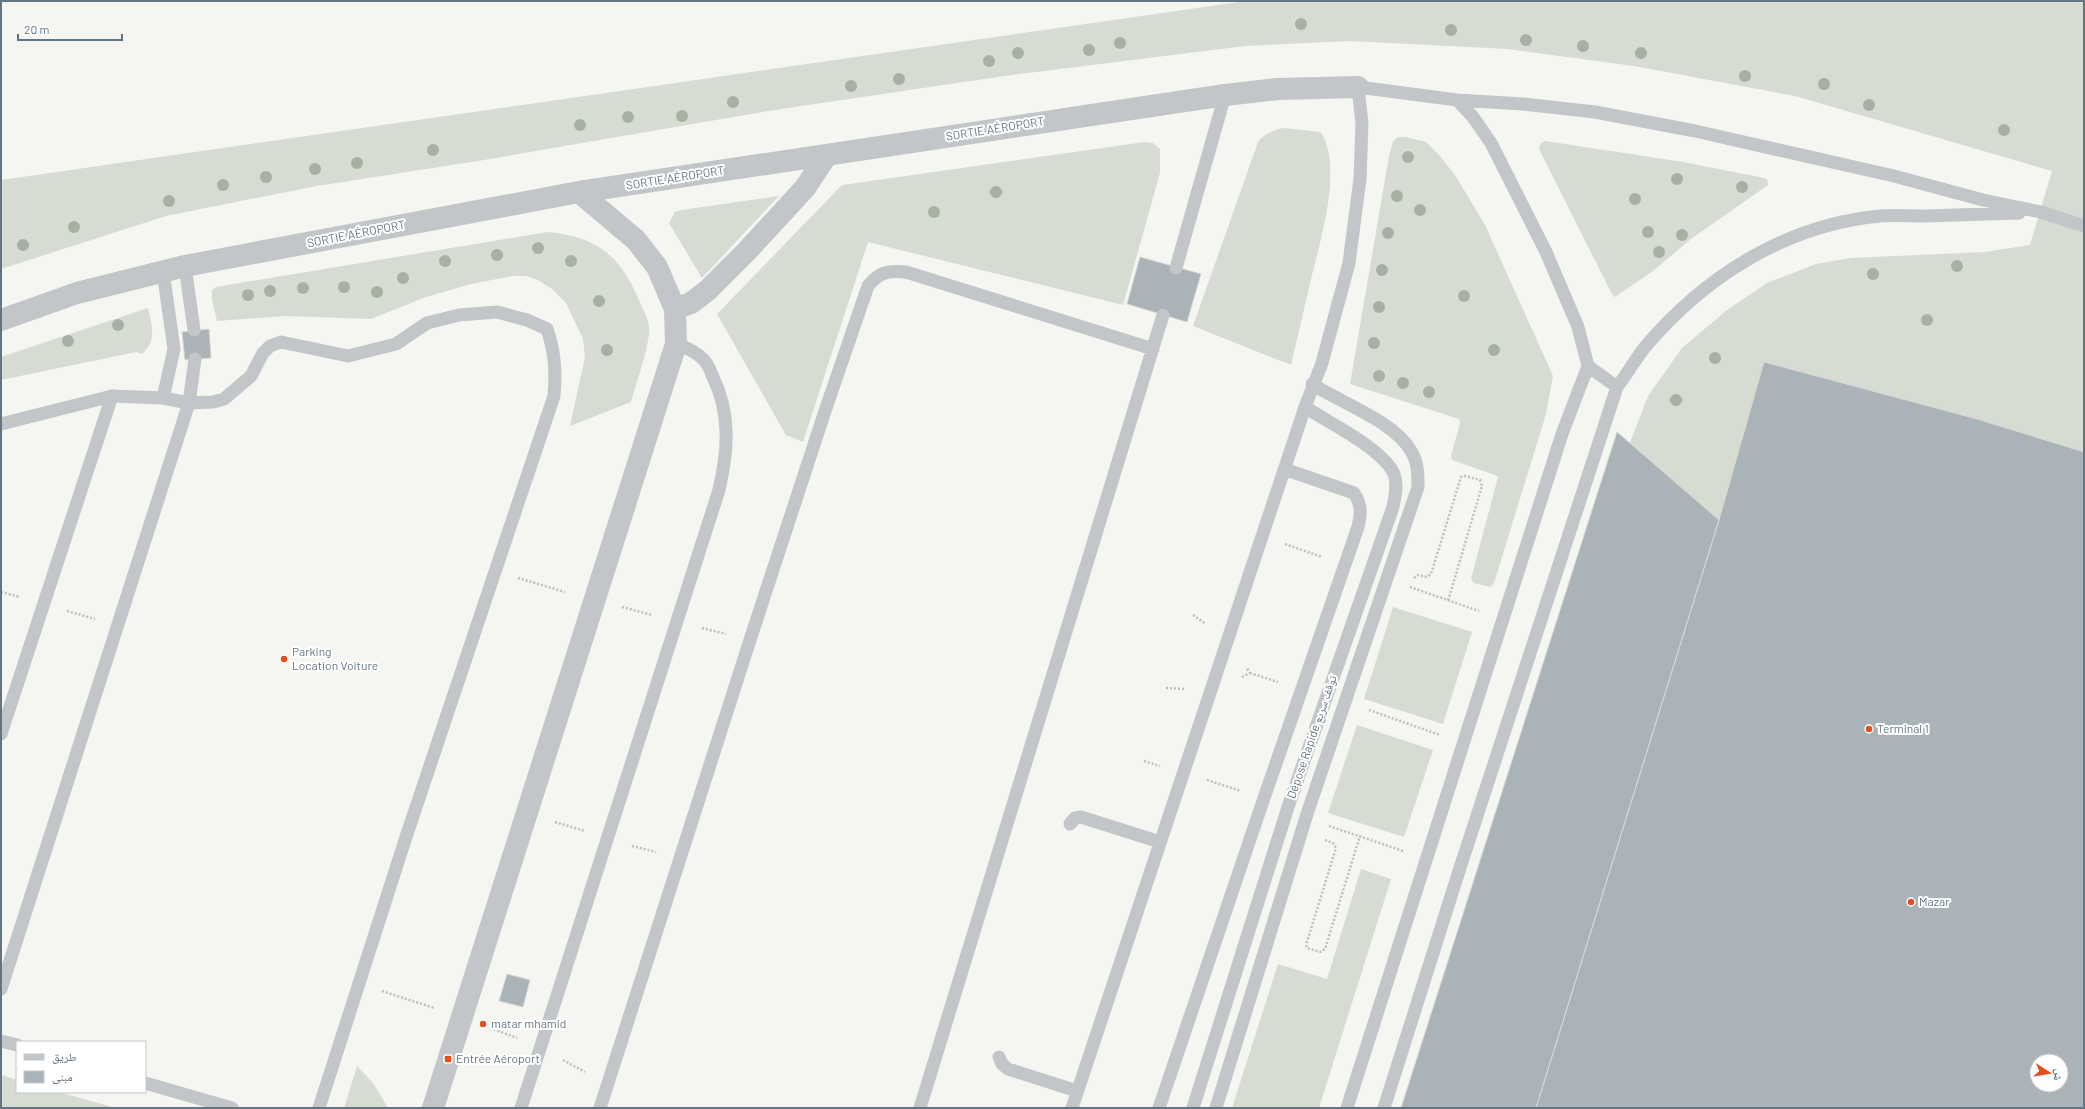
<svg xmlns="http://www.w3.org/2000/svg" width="2085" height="1109" font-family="Barlow,'Noto Naskh Arabic',sans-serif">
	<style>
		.grass { fill: #d6dcd2 }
		.building { fill: #aab3b8; stroke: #d6d6d4; fill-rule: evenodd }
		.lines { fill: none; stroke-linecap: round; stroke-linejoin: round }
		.path { stroke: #bcbec0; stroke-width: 2.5; stroke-dasharray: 2 2; stroke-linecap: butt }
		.lane { stroke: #c2c6c9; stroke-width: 13 }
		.street { stroke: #c2c6c9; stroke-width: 22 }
		.tree { fill: #a7b1a2 }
		.poi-dot { fill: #e84d1e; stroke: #fff; stroke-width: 1.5 }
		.labels { text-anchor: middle; stroke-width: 4; stroke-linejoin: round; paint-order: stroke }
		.street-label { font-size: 12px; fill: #637583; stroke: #fff }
		.poi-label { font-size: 12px; fill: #637583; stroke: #fff; text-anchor: start }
	</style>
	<rect width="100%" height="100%" fill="#f5f5f1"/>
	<!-- grass -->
	<path class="grass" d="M1246 1H2084V452L1977 419 1764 362 1719 520 1629 445 1648 396 1682 348 1727 310 1767 283 1816 264 1851 258 1985 252 2030 245 2052 171 1795 96 1634 66 1508 49 1350 41 1245 46 1011 75 768 111 484 160 317 186 166 216 1 269V180Z
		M1283 128 1321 132C1343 168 1321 237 1312 275 1305 305 1298 335 1291 365L1193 326 1258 142C1264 134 1273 130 1283 128Z
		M1398 137H1406L1426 142 1438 154 1455 175 1485 225 1553 376 1546 414 1494 583 1490 587 1474 583 1471 579 1498 477 1495 475 1452 460 1451 456 1460 423 1459 419 1350 384 1389 156 1393 141Z
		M1545 141 1683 162 1764 178 1767 179 1768 185 1691 239 1653 271 1615 297 1612 294 1539 149 1540 144Z
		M1145 142 1153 143 1160 149V173L1123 305 868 242 803 442 786 435 717 314 842 185Z
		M779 196 702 278 669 223 675 212 682 210Z
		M547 232C597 237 619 254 639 300 643 310 651 323 649 334 646 357 637 380 631 402L570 426 585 357 583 339 566 303 552 289 538 280 527 276H512L471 284 426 297 371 319 284 316 217 321 212 300V290L216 287Z
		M148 308C152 325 157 341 142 354L136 352 1 380V357Z
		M1393 607 1472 632 1443 724 1364 699Z
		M1357 725 1433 750 1404 837 1328 813Z
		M1361 869 1391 879 1319 1108H1232L1278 964 1327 979Z
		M357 1066 373 1083 388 1108H344Z
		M1 1075 17 1080V1092H59L116 1108H1Z"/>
	<!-- building -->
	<path class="building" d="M1140 257 1201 274 1187 322 1127 304Z
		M209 329 211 358 185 360 182 332Z
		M1764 362 1977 419 2084 452V1108H1536L1719 520ZM2037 1061H2061V1085H2037Z
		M1617 432 1719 520 1536 1108H1401Z
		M507 974 530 980 523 1007 499 1001Z"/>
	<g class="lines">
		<!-- path -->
		<path class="path" d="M1285 544 1322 557
			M518 578 565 592
			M1414 578 1418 575 1427 577 1431 574 1461 477 1465 476 1480 480 1482 486 1448 601
			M1410 587 1479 611
			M1 592 20 597
			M622 607 652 615
			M67 611 95 619
			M1193 615 1206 624
			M702 628 726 634
			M1250 673 1278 682
			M1242 677 1250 673 1246 667
			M1166 688 1186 689
			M1369 710 1440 735
			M1144 761 1160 766
			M1207 780 1241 791
			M555 822 585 831
			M1329 826 1403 851
			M1325 840 1333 843 1336 848 1306 945 1307 948 1320 952 1325 949 1360 836
			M632 846 656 852
			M382 991 434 1008
			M490 1028 517 1038
			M563 1060 585 1072"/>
		<!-- lane -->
		<path class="lane" d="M185 266 194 330
			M1176 268 1225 95
			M163 271 174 349 163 398
			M1588 366 1617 387
			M1 424 112 396 163 398 189 403 213 402 224 399 251 376 263 353 270 346 281 342 348 356 396 344 427 323 459 315 497 312 527 320 547 329C555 352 556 372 554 396L406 837 319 1108
			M1 734 112 396
			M1070 824 1075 818 1081 817 1160 842
			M1 989 189 403 195 359
			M1 1041 17 1045
			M999 1057 1002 1064 1008 1069 1077 1091
			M145 1083 232 1108
			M521 1108 719 490C728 451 731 414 713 377 711 372 708 364 704 360 697 353 686 347 676 344
			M600 1108 750 640 825 411 868 286C879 272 889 270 906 272L1153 349
			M920 1108 1163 315
			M1072 1108 1305 407 1322 363 1349 263 1360 179 1362 124 1358 87 1457 100 1523 104 1595 112 1695 131 1894 176 1983 200 2041 212 2084 226
			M1159 1108 1264 798 1358 527C1361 514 1362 505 1354 493L1284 469
			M1193 1108 1288 807 1393 507C1395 497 1398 484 1394 474 1382 448 1329 423 1305 407
			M1216 1108 1307 814 1418 487C1418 474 1418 462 1411 451 1394 421 1341 403 1312 384
			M1347 1108 1562 434 1588 366 1578 327 1546 252 1491 143 1473 117 1457 100
			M1384 1108 1459 871 1617 387C1627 374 1635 360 1645 347 1705 276 1786 225 1880 216 1895 215 1910 216 1925 216 1956 215 1988 214 2019 213"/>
		<!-- street -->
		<path class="street" d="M675 309 691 303 708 290 746 252 805 188 827 155
			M1 320 77 293 185 266 579 192 1225 95 1278 89 1358 87
			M433 1108 676 344 675 309 657 267 636 240 579 192"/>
	</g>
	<!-- trees -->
	<g class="tree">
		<circle cx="1301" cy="24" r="6"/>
		<circle cx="1451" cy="30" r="6"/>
		<circle cx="1526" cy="40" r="6"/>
		<circle cx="1120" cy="43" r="6"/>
		<circle cx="1583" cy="46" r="6"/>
		<circle cx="1089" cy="50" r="6"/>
		<circle cx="1018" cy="53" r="6"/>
		<circle cx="1641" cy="53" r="6"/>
		<circle cx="989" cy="61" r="6"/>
		<circle cx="1745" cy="76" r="6"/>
		<circle cx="899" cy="79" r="6"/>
		<circle cx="1824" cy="84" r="6"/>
		<circle cx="851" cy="86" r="6"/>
		<circle cx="733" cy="102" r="6"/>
		<circle cx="1869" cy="105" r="6"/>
		<circle cx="682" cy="116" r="6"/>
		<circle cx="628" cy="117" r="6"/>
		<circle cx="580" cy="125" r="6"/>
		<circle cx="2004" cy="130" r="6"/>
		<circle cx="433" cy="150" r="6"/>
		<circle cx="1408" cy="157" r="6"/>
		<circle cx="357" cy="163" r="6"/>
		<circle cx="315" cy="169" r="6"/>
		<circle cx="266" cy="177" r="6"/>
		<circle cx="1677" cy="179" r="6"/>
		<circle cx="223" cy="185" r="6"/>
		<circle cx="1742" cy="187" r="6"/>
		<circle cx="996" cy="192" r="6"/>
		<circle cx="1397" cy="196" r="6"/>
		<circle cx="1635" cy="199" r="6"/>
		<circle cx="169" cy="201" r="6"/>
		<circle cx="1420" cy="210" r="6"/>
		<circle cx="934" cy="212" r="6"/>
		<circle cx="74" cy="227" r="6"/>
		<circle cx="1648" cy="232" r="6"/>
		<circle cx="1388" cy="233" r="6"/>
		<circle cx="1682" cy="235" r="6"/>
		<circle cx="23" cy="245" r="6"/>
		<circle cx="538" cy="248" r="6"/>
		<circle cx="1659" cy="252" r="6"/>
		<circle cx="497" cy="255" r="6"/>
		<circle cx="445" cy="261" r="6"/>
		<circle cx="571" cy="261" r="6"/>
		<circle cx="1957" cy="266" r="6"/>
		<circle cx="1382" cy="270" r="6"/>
		<circle cx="1873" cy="274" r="6"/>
		<circle cx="403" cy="278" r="6"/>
		<circle cx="344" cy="287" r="6"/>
		<circle cx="303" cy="288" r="6"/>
		<circle cx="270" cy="291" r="6"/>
		<circle cx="377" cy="292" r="6"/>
		<circle cx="248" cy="295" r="6"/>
		<circle cx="1464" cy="296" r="6"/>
		<circle cx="599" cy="301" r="6"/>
		<circle cx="1379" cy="307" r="6"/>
		<circle cx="1927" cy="320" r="6"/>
		<circle cx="118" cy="325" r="6"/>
		<circle cx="68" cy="341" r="6"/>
		<circle cx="1374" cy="343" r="6"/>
		<circle cx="607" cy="350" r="6"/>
		<circle cx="1494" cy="350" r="6"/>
		<circle cx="1715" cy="358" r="6"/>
		<circle cx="1379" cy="376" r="6"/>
		<circle cx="1403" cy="383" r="6"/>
		<circle cx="1429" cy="392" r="6"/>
		<circle cx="1676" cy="400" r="6"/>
	</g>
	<!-- markers -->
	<g class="poi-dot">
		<circle cx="284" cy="659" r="4"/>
		<circle cx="1869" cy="729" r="4"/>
		<circle cx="1911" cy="902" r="4"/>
		<circle cx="483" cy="1024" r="4"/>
		<rect x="444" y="1055" width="8" height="8" rx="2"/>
	</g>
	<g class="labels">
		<!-- street labels -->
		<g class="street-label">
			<text transform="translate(995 129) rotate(-9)" y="4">SORTIE AÉROPORT</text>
			<text transform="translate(675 178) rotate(-9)" y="4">SORTIE AÉROPORT</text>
			<text transform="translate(356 234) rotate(-11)" y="4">SORTIE AÉROPORT</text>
			<text transform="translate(1312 737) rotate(-71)" y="4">Dépose Rapide توقف سريع</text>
		</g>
		<!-- poi labels -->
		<g class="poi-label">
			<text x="292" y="656">Parking<tspan x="292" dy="14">Location Voiture</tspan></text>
			<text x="1877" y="733">Terminal 1</text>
			<text x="1919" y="906">Mazar</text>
			<text x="491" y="1028">matar mhamid</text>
			<text x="456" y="1063">Entrée Aéroport</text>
		</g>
	</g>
	<!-- border -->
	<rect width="2085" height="1109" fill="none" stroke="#637583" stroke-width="4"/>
	<!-- legend -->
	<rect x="16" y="1041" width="130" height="52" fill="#ffffff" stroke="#c1c8cd"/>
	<rect x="24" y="1054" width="20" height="6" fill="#c2c6c9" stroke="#c1c8cd"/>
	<text x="52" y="1061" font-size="12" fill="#637583">طريق</text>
	<rect x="24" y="1071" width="20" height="12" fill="#aab3b8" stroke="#c1c8cd"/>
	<text x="52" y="1081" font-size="12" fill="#637583">مبنى</text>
	<!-- north arrow -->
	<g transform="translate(2049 1073) rotate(102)"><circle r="19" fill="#ffffff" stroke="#c1c8cd"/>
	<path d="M0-3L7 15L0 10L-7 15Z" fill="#e84d1e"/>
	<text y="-6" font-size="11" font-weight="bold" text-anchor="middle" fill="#637583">ش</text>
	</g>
	<!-- scale -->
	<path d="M18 34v6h104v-6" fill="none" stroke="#637583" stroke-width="2"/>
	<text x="24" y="34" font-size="12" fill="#637583" stroke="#ffffff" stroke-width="3" paint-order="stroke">20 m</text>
</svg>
